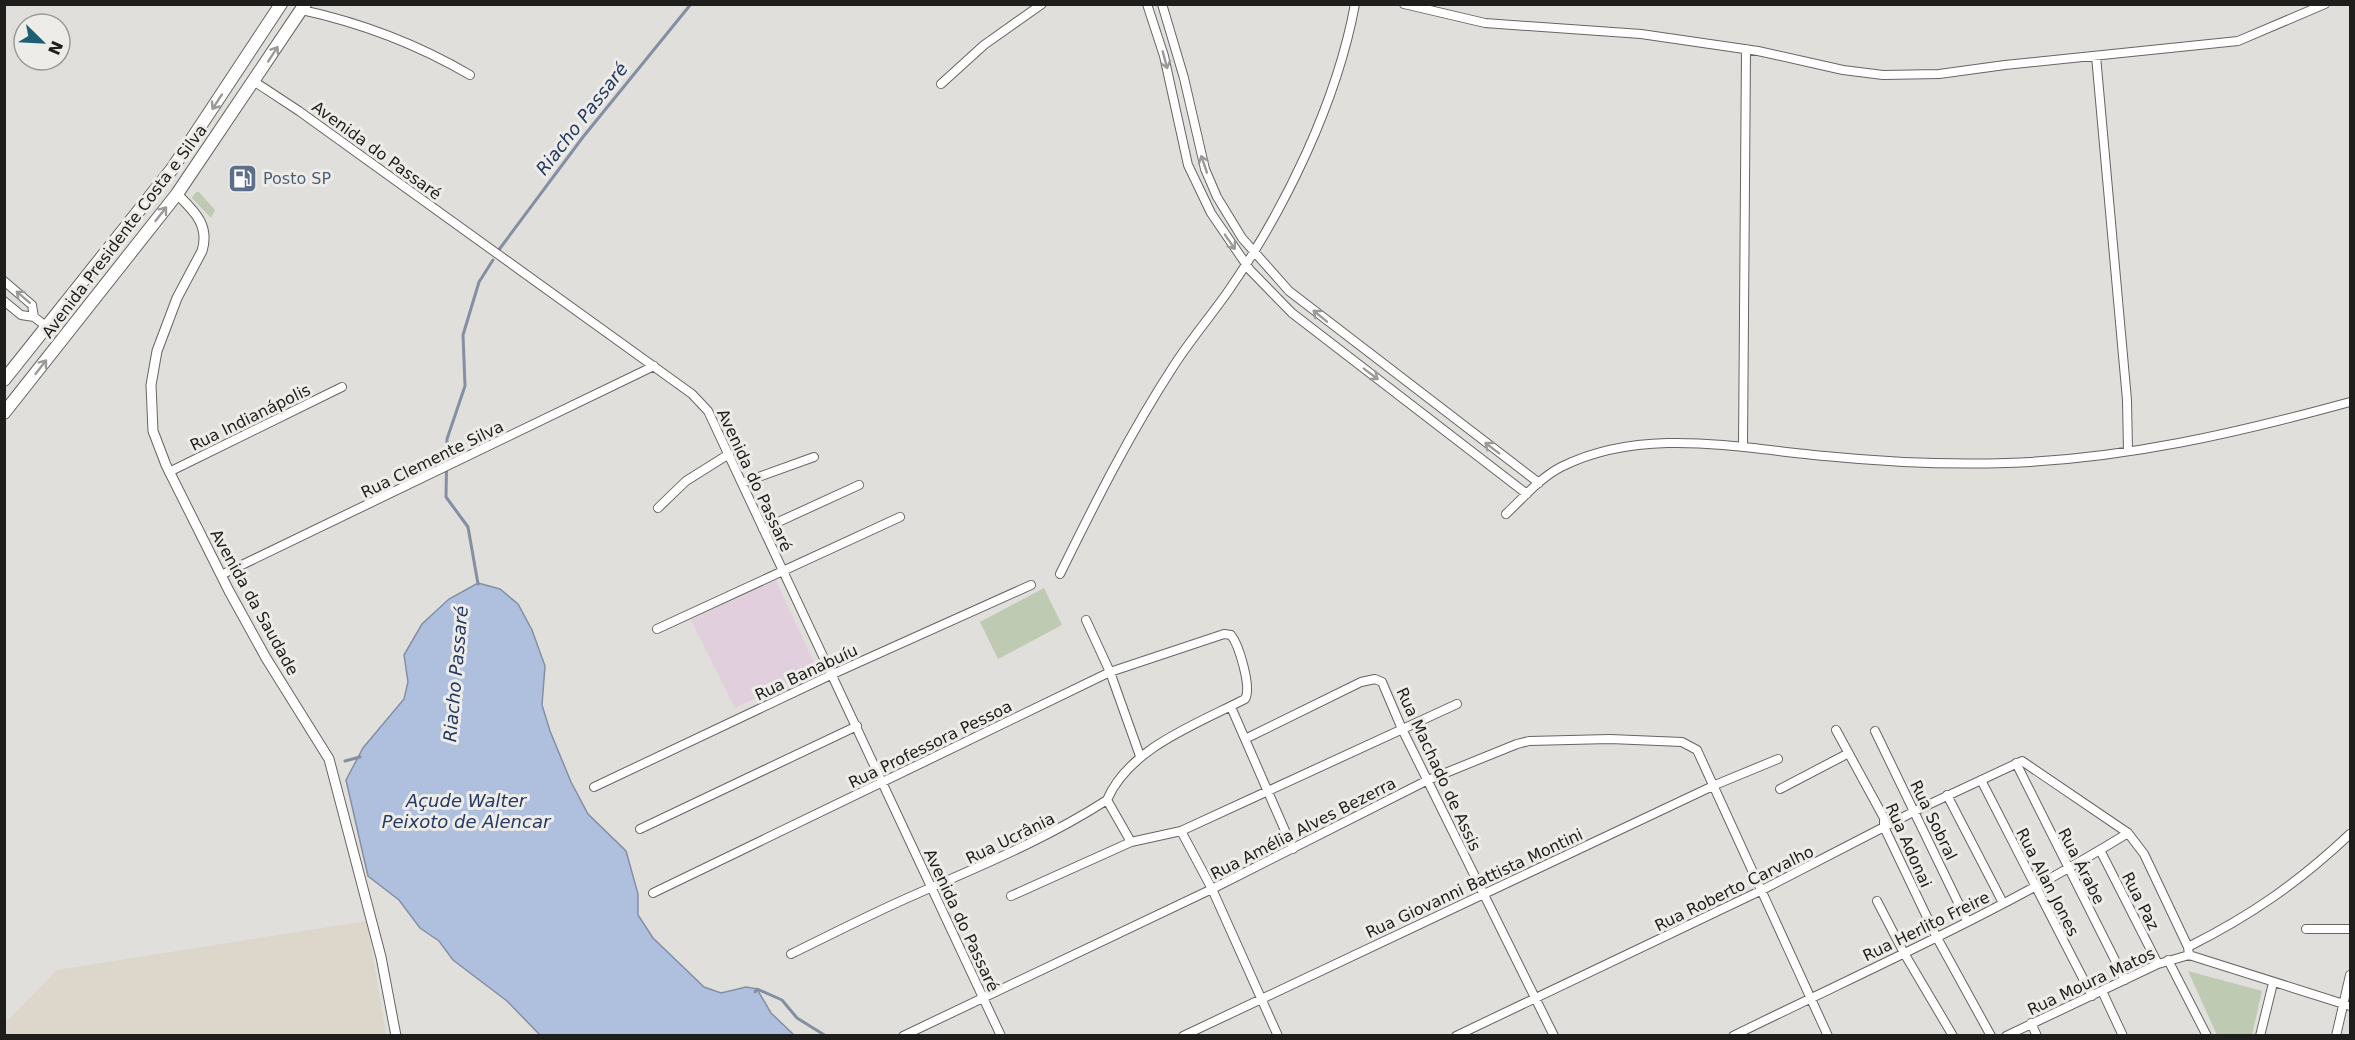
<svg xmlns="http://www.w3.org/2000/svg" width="2355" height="1040" font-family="'DejaVu Sans',sans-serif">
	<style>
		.built { fill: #dcd6cb }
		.education { fill: #e2cfde }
		.green { fill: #bfcab2 }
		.water { fill: #afc0df; stroke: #848fa4; stroke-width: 1.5 }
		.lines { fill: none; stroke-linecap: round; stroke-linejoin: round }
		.stream { stroke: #848fa4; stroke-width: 3 }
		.minor-casing { stroke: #676562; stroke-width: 10 }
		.tertiary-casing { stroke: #676562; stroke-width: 11 }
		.primary-casing { stroke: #676562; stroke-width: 14 }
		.minor { stroke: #fff; stroke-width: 8 }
		.tertiary { stroke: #fff; stroke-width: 9 }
		.primary { stroke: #fff; stroke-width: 12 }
		.oneway { stroke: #9a9a99 }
		.labels { text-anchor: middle; stroke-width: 6; stroke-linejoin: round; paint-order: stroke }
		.street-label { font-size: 16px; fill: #1e1e1c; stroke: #eeece8 }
		.service-label { font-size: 16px; fill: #4e5e75; stroke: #eeece8; text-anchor: start }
		.water-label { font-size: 18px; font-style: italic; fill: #243963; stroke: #eeece8 }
	</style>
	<rect width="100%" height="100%" fill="#e1dfdb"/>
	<!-- built -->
	<path class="built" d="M367 921 386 1035 5 1036 4 1024 57 970Z"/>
	<!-- education -->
	<path class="education" d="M775 579 816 666 814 671 735 708 691 620Z"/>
	<!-- green -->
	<path class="green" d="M196 192H199L215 210 211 218 192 198Z
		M1044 588 1062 625 998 659 980 622Z
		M2188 971 2262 991 2252 1035H2217Z"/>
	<!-- water -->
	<path class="water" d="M478 583 500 589 518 604 532 630 545 666 542 705 550 731 571 782 588 814 626 851 638 894V915L653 938 704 987 721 993 746 987 757 989 771 1013 794 1035H540L507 1001 453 960 439 941 420 928 399 900 368 876 346 780 363 748 404 699 408 682 404 655 422 624 449 599Z"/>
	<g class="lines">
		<!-- stream -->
		<path class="stream" d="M498 251 583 137 691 4
			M478 584 468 527 446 497 447 439 465 386 463 335 479 282 493 260
			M345 761 360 757
			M755 992 757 989 782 1000 797 1018 826 1036"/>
		<defs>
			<path id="minor" d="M1147 4 1164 56 1188 165 1211 213 1250 270 1292 313 1527 494
				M1162 4 1184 78 1205 169 1217 197 1242 238 1289 291 1539 483
				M1404 4 1485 23 1641 34 1758 51 1843 70 1883 75 1939 74 2005 65 2238 41 2325 4
				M302 10C362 23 417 44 470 75
				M2096 56 2127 400 2128 451
				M255 82 299 111 692 394 708 411 1001 1036
				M941 84 984 45 1042 4
				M4 281 32 305 34 317
				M4 301 21 315 34 317 46 326
				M1743 447 1746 49
				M169 472 342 387
				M742 483 814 457
				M658 508 686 481 729 454
				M1506 514C1523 498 1540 478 1561 467 1643 426 1738 448 1825 456 1885 462 1946 465 2007 463 2125 459 2237 433 2350 402
				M763 529 859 485
				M1060 574C1095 503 1130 433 1173 367 1190 340 1211 316 1229 290 1285 209 1337 102 1355 4
				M221 575 654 366
				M1086 620 1110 672 1140 756
				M657 629 900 517
				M1231 707 1293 849
				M1836 730 1884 818V827L1936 936 1991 1036
				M1875 731 1967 921
				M1245 739 1361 682 1375 679 1382 682 1402 729 1554 1036
				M2016 763 2125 980
				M1981 780 2092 996
				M594 787 833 674 1031 585
				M1780 789 1847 754
				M1947 795 2003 903
				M1107 800 1131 842 1181 831 1457 704
				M640 829 857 726
				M1181 831 1212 889 1278 1036
				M2100 850 2158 964
				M653 893 1110 672 1224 634 1231 635C1239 645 1252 688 1245 699 1197 724 1129 748 1107 800
				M1011 896 1131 842
				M1877 901 1904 953 1953 1036
				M2306 929H2350
				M791 954C828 936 865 917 903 900 972 869 1042 842 1107 800
				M2189 955 2188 947C2252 915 2299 882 2350 834
				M2189 955 2350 1006
				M2168 960 2207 1036
				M2102 991 2123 1036
				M2031 1023 2037 1036
				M903 1036 1212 889 1428 780 1517 744 1529 741 1610 739 1682 742 1697 750 1828 1036
				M1183 1036 1715 785 1778 759
				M1456 1036 1760 891 1915 811 2022 761 2128 833 2144 854 2188 947
				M1733 1036C1865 971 2002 911 2128 833
				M2006 1036 2158 964 2189 955
				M2260 1036 2273 983
				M2336 1036 2350 975"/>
			<path id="tertiary" d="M177 194C194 211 210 225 202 251L177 298 157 351 151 385 153 431 166 465 229 591 266 658 329 759 381 957 396 1036"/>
			<path id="primary" d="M4 380 172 169 281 4
				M4 413 177 194 305 4"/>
		</defs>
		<!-- minor casing -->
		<use href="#minor" class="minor-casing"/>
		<!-- tertiary casing -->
		<use href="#tertiary" class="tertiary-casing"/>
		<!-- primary casing -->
		<use href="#primary" class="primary-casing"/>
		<!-- minor -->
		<use href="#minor" class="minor"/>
		<!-- tertiary -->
		<use href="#tertiary" class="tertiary"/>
		<!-- primary -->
		<use href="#primary" class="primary"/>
	</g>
	<!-- one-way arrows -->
	<defs><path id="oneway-shaft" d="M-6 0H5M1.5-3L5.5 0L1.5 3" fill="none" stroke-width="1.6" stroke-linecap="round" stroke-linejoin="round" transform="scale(1.5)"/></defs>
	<g class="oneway">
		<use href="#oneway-shaft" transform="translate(273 54) rotate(-57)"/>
		<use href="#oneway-shaft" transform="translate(1165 60) rotate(75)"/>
		<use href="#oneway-shaft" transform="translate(217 102) rotate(123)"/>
		<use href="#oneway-shaft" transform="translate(1204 164) rotate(-109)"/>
		<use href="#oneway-shaft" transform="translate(161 214) rotate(-52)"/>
		<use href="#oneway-shaft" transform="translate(1230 242) rotate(55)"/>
		<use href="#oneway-shaft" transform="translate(23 297) rotate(-139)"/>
		<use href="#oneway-shaft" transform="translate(1320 316) rotate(-141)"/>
		<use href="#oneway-shaft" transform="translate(41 367) rotate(-52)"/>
		<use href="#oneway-shaft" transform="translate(1371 374) rotate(37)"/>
		<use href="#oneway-shaft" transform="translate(1492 448) rotate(-143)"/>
	</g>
	<!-- icons -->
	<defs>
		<symbol id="fuel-square" viewBox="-11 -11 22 22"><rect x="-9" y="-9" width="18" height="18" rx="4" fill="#5c6f8a" stroke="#eeece8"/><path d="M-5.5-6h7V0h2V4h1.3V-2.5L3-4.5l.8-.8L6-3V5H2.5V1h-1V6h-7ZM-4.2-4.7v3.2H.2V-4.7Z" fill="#fff"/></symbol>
	</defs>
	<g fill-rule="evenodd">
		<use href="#fuel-square" x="226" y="162" width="33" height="33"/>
	</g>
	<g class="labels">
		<!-- street labels -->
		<g class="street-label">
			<text transform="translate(377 150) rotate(36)" y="6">Avenida do Passaré</text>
			<text transform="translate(124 231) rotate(-53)" y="6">Avenida Presidente Costa e Silva</text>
			<text transform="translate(250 417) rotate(-26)" y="6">Rua Indianápolis</text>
			<text transform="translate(432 459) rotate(-26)" y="6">Rua Clemente Silva</text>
			<text transform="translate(755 480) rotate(65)" y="6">Avenida do Passaré</text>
			<text transform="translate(255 602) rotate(61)" y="6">Avenida da Saudade</text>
			<text transform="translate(806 672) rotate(-25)" y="6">Rua Banabuíu</text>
			<text transform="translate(930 744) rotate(-26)" y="6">Rua Professora Pessoa</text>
			<text transform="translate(1439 769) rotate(65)" y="6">Rua Machado de Assis</text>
			<text transform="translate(1934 820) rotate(64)" y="6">Rua Sobral</text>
			<text transform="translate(1303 828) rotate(-27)" y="6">Rua Amélia Alves Bezerra</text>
			<text transform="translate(1010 838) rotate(-26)" y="6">Rua Ucrânia</text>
			<text transform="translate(1909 845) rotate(66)" y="6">Rua Adonai</text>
			<text transform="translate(2082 866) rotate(63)" y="6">Rua Árabe</text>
			<text transform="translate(2048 882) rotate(63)" y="6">Rua Alan Jones</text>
			<text transform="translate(1474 883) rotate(-25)" y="6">Rua Giovanni Battista Montini</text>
			<text transform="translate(1734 888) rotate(-26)" y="6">Rua Roberto Carvalho</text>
			<text transform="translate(2141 901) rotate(63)" y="6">Rua Paz</text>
			<text transform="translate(962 920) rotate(65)" y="6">Avenida do Passaré</text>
			<text transform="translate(1926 926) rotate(-26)" y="6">Rua Herlito Freire</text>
			<text transform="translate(2091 981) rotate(-25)" y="6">Rua Moura Matos</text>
		</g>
		<!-- service labels -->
		<g class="service-label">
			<text x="263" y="184">Posto SP</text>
		</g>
		<!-- water labels -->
		<g class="water-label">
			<text transform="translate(582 119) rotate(-52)" y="6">Riacho Passaré</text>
			<text transform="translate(456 674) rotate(-85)" y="6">Riacho Passaré</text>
			<text x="466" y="807">Açude Walter<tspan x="466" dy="21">Peixoto de Alencar</tspan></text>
		</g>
	</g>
	<!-- border -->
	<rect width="2355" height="1040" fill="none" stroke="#1e1e1c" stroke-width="12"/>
	<!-- north arrow -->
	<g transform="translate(42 42) rotate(114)"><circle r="28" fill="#eeece8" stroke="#9b9a96" stroke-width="1.5"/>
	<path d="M0-4.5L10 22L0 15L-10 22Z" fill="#1e5e74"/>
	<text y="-9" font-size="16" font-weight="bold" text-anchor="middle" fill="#1e1e1c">N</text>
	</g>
</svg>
